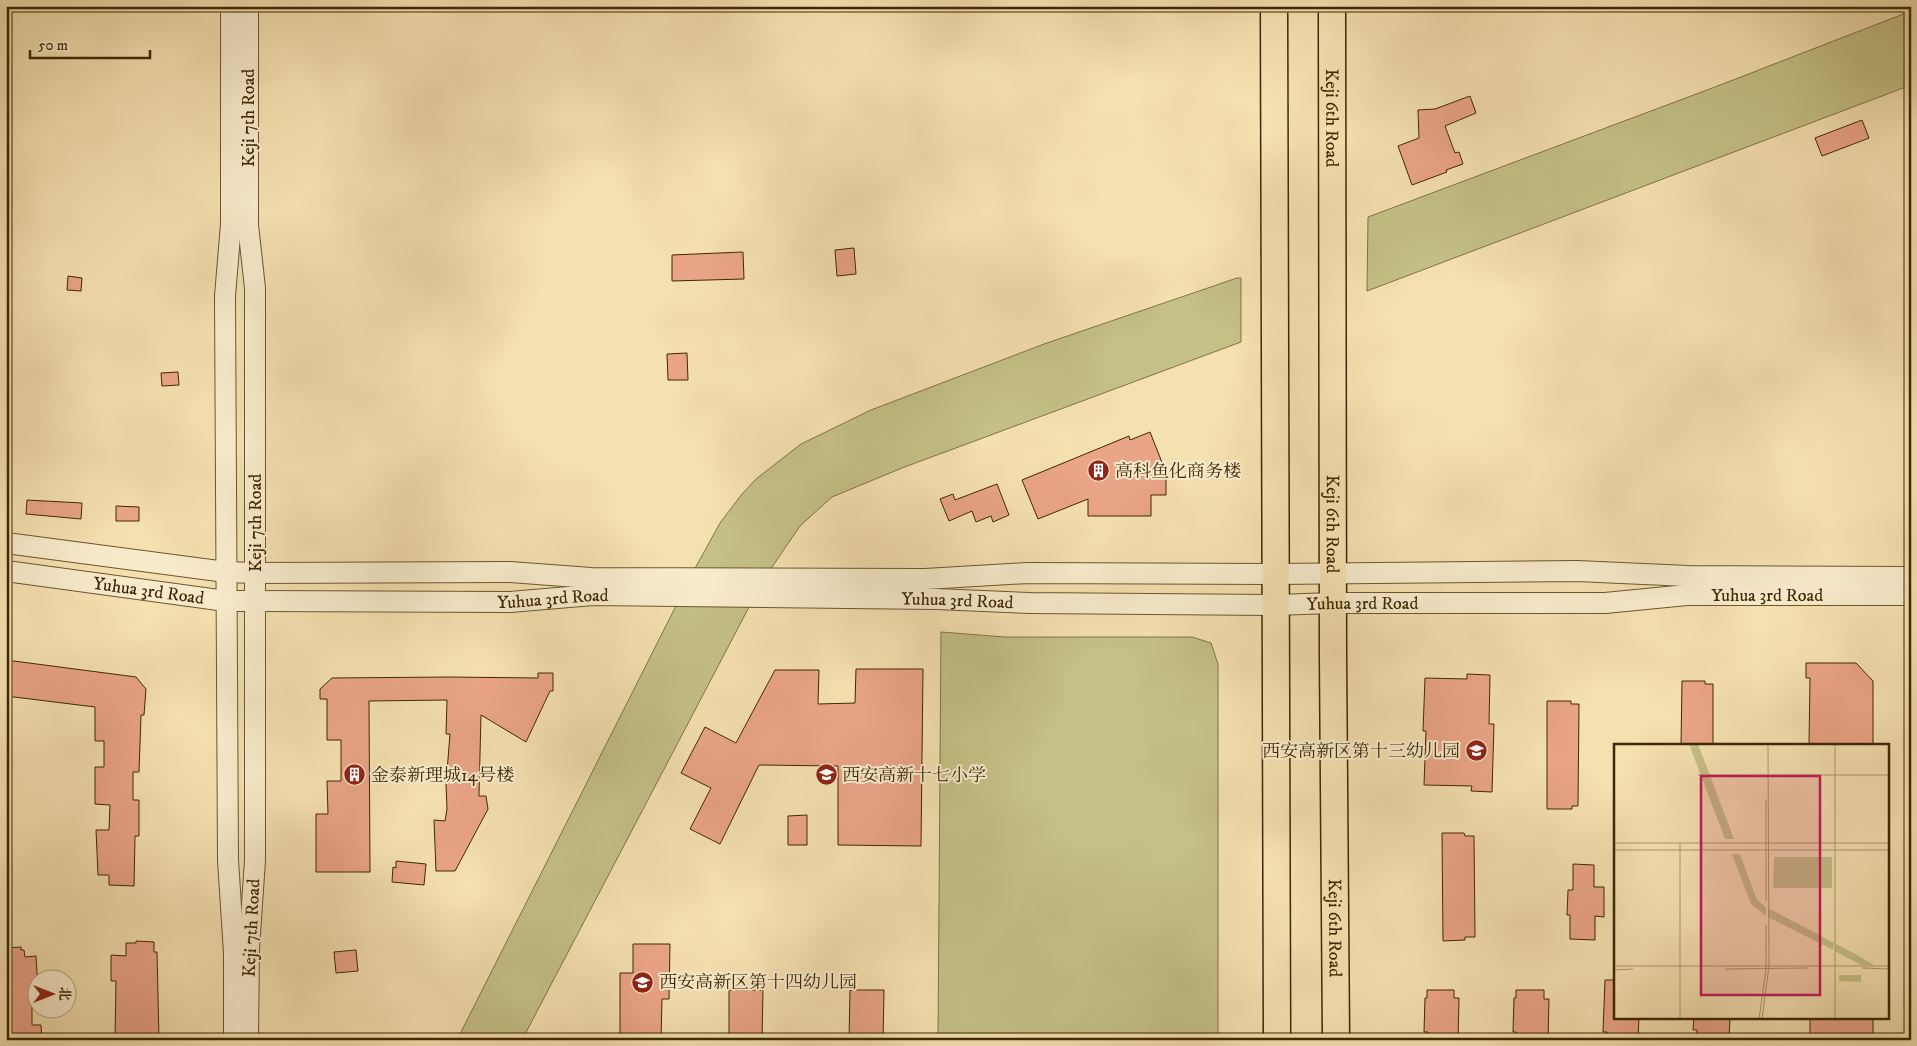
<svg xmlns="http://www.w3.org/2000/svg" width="1917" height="1046" font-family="'IM FELL DW Pica','Noto Serif SC',serif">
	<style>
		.green { fill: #c4c086; stroke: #817444 }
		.building { fill: #eaa487; stroke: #3e2803 }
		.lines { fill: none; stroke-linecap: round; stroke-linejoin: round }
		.minor-casing { stroke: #6c562e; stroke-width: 22 }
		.major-casing { stroke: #3e2803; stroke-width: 29 }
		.minor { stroke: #f8ebcc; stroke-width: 20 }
		.major { stroke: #f5e0b0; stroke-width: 26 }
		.labels { text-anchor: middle; stroke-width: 4; stroke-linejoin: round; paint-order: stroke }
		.street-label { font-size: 18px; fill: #3e2803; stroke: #f8ebcc }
		.poi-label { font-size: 18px; fill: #3e2803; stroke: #f8ebcc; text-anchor: start }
		.inset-road { fill: none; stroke: #ac966b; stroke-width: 1 }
		.view { fill: #c2185b; fill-opacity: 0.15; stroke: #c2185b; stroke-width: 2.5 }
		.inset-edge { fill: none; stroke: #3e2803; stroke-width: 2.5 }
	</style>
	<rect width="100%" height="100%" fill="#f5e0b0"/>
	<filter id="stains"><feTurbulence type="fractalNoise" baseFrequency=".004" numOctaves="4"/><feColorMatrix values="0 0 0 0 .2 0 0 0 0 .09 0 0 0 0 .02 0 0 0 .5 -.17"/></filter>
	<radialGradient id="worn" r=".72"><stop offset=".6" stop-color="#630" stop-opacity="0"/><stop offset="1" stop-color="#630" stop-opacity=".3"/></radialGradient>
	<!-- green -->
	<path class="green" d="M1911 11V85L1367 291 1368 217 1715 87Z
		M1237 278H1241V342L902 468 832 497 800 526 768 573 693 572 720 523 742 494 756 479 801 444 871 410 1044 344Z
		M685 588H759L522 1040H457Z
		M941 632 1004 637H1192L1211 643 1218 664V1040H938Z"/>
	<!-- building -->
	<path class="building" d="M1470 96 1476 113 1445 126 1455 153 1459 152 1463 164 1446 170 1447 172 1412 185 1398 146 1419 138 1418 110 1435 109Z
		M1862 120 1869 138 1822 156 1815 138Z
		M854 248 856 274 837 276 835 250Z
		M743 252 744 279 672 281V255Z
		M68 276 82 278 81 291 67 290Z
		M687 353 688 380H668L667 354Z
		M178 372 179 385 162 386 161 373Z
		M1150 432 1163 465H1166V495H1151V516H1088V499L1038 519 1022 480 1129 436 1130 440Z
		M997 484 1009 515 993 522 991 516 976 522 972 511 949 521 940 499 953 494 955 500Z
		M27 500 82 503 81 519 26 514Z
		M116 506 139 507V521H116Z
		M6 660 136 677 146 689 144 715H141L139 772H133V800H139V836H135L134 886 109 885V875H98L96 830H109L110 805 95 804V767H104V741H95V707L6 696Z
		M1806 663H1856L1873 681V745H1809L1810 678H1806Z
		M856 669H923L921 846 838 845V766L759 765 720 844 690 829 711 788 681 773 705 727 736 743 775 670H819L818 704 855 703Z
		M538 673H553V691H550L526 742 481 715 479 796H486L488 809 455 871H436L434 820 445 821 447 809 446 784 450 734H446L447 700 369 701 370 872H316V814H328L327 781H341V740H327V699H320V689L332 678 449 677 538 678Z
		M1467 674 1490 675 1489 724H1494L1492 792 1471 791 1472 786 1424 785 1426 731H1423L1425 678 1467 679Z
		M1682 681H1705V684H1713V745H1681Z
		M1547 701H1571V704H1579L1578 806H1572V809H1547Z
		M807 815V845H788V816Z
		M1442 833H1464L1465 836H1474L1475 937H1465V940L1443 941Z
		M396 861 426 864 424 885 392 882 393 867 396 868Z
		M1573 864 1594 865V887H1604V917L1595 916V940L1570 939V915H1567L1568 890H1573Z
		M136 941 154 942V952H157L159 1040H115L116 981H111V955L126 956V943H136Z
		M633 944H670L669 999H662L661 1040H620V973H633Z
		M21 947V950H24L25 957 36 956 38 989H36V994L32 995V1025H41L42 1040H6V948Z
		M356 950 358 971 336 973 334 952Z
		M1605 980H1616V1017H1639L1638 1040H1607V1032H1603Z
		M729 990H763L762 1040H729Z
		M850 990H884L883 1040H849Z
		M1427 990H1454V998H1459L1458 1040H1428V1032H1424L1425 998H1427Z
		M1516 990H1544V999H1549L1548 1040H1516V1032H1513L1514 998H1516Z
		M1694 1017H1730L1729 1040H1696L1697 1030H1693Z
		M1810 1017H1873V1040H1810Z"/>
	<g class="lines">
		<defs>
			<g id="minor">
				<path d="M231 6V224L225 296 228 860 234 953V1040"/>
				<path d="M248 6V225L255 288V860L249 949 248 1040"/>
				<path d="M6 543 226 572 255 573 510 572 591 578 925 579 1027 573 1276 574 1577 571 1688 576 1911 577"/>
				<path id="s1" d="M6 571 226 601H255L510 602 593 595 936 599 1030 603 1276 605 1333 603H1605L1687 595H1911"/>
			</g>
			<g id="major">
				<path d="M1274 6 1277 1040"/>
				<path id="s2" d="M1332 6 1333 656 1336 1040"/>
			</g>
		</defs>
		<!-- minor casing -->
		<use href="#minor" class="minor-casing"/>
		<!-- major casing -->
		<use href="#major" class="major-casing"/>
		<!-- minor -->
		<use href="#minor" class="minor"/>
		<!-- major -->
		<use href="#major" class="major"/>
	</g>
	<!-- icons -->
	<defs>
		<symbol id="building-disc" viewBox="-11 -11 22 22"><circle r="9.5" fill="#8f2418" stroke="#f8ebcc"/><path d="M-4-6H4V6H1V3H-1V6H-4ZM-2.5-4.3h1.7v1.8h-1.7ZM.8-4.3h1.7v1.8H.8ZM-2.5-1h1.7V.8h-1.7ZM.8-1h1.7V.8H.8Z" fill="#fff"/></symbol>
		<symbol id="school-disc" viewBox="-11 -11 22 22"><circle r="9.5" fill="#8f2418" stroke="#f8ebcc"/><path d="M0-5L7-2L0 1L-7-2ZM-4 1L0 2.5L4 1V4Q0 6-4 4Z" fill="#fff"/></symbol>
	</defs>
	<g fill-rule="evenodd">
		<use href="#building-disc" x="1086" y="458" width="25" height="25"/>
		<use href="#school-disc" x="1464" y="738" width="25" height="25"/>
		<use href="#building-disc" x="342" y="762" width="25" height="25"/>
		<use href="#school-disc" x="814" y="762" width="25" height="25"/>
		<use href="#school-disc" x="630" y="970" width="25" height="25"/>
	</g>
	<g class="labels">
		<!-- street labels -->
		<g class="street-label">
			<text transform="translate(248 118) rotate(-90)" y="6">Keji 7th Road</text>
			<text dy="6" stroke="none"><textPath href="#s2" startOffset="112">Keji 6th Road</textPath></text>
			<text transform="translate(255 523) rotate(-90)" y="6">Keji 7th Road</text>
			<text dy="6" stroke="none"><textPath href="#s2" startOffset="518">Keji 6th Road</textPath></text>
			<text dy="6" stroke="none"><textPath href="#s1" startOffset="144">Yuhua 3rd Road</textPath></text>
			<text dy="6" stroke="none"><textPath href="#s1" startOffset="1764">Yuhua 3rd Road</textPath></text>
			<text dy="6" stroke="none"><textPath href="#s1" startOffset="549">Yuhua 3rd Road</textPath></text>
			<text dy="6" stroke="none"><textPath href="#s1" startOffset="954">Yuhua 3rd Road</textPath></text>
			<text dy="6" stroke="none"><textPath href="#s1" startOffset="1359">Yuhua 3rd Road</textPath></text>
			<text transform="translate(251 928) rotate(-87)" y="6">Keji 7th Road</text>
			<text dy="6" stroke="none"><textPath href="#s2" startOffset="922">Keji 6th Road</textPath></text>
		</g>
		<!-- poi labels -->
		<g class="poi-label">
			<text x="1115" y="477">高科鱼化商务楼</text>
			<text x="1460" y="757" text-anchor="end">西安高新区第十三幼儿园</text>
			<text x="371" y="781">金泰新理城14号楼</text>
			<text x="842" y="781">西安高新十七小学</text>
			<text x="659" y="988">西安高新区第十四幼儿园</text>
		</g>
	</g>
	<!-- overview -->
	<g transform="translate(1614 744)">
		<rect width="275" height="275" fill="#f5e0b0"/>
		<path d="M75 0H84L120 95H111ZM118 110H126L143 156 152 163V172L137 160ZM160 113H218V144H159ZM154 164 220 199 219 206 154 173ZM222 200 243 211 260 221H247L221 207ZM225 231H247V238L225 237Z" fill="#c4c086"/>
		<path class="inset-road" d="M84 31H275M152 56V157M0 99H275M66 99V275M0 106H275M0 222H275M248 224 275 225M111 225 194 224M0 226 19 225M145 275 152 225V181M148 275 155 222 154 0M221 275V0"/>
		<path class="view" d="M87 32H206V251H87Z"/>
		<rect width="275" height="275" class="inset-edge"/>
	</g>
	<!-- margin -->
	<rect width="1917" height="1046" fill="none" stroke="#f5e0b0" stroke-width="25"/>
	<rect x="8" y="8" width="1902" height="1031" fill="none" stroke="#3e2803" stroke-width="2.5"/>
	<rect x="12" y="12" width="1892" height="1021" fill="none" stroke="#3e2803"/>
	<!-- north arrow -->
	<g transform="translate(52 994) rotate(90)"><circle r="24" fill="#f8ebcc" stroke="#ae9d7c"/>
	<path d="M0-4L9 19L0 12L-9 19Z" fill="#8f2418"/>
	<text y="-8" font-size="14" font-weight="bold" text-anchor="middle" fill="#3e2803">北</text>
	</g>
	<!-- scale -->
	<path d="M30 50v8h120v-8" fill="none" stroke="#3e2803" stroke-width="2.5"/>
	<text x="38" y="50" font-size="15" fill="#3e2803" stroke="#f8ebcc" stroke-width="4" paint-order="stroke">50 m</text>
	<rect width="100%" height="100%" filter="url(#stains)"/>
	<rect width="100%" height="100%" fill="url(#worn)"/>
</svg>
